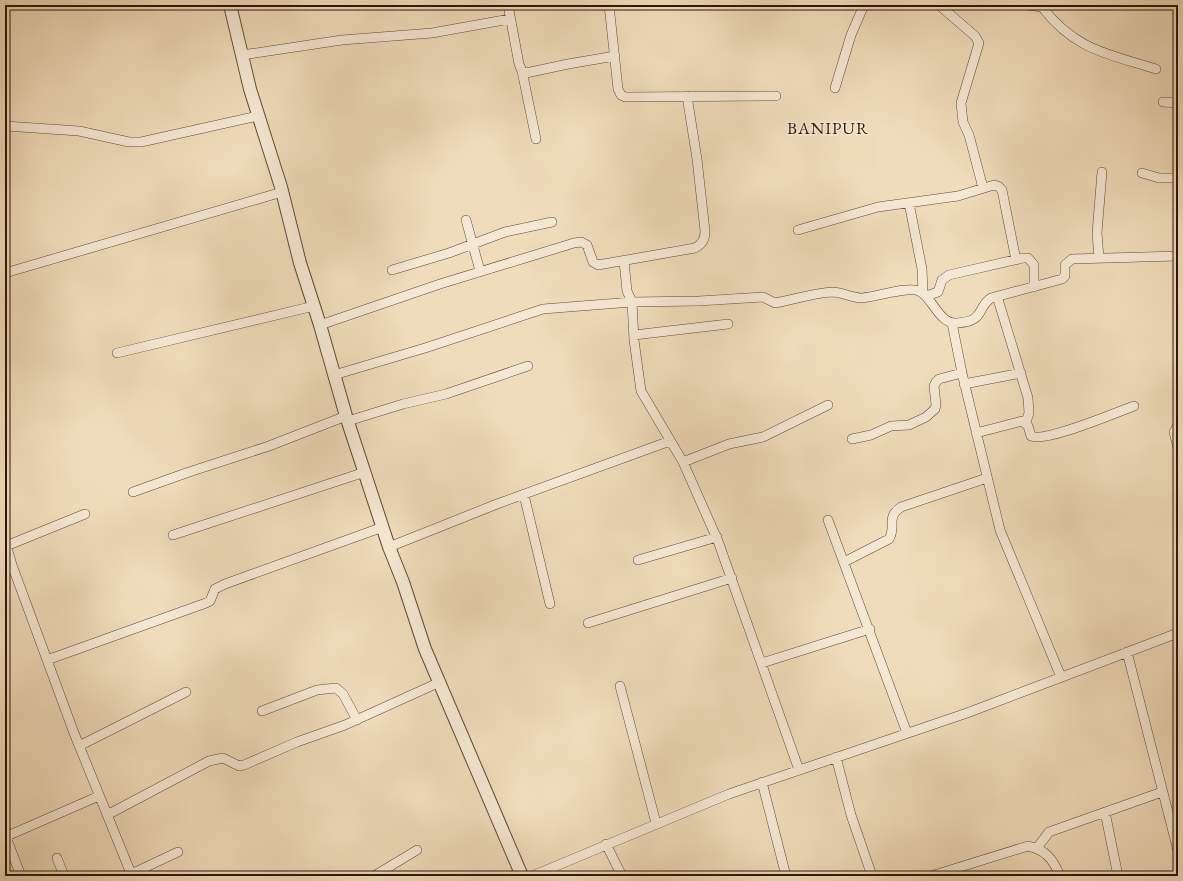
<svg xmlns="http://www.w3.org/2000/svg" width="1183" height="881" font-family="'EB Garamond',serif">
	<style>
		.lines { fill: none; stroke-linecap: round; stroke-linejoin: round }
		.minor-casing { stroke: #604633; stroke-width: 10 }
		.tertiary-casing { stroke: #604633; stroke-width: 14 }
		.minor { stroke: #f5e8d2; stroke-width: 9 }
		.tertiary { stroke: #f5e8d2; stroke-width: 12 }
		.labels { text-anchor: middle; stroke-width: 3; stroke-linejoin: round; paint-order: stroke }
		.quarter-label { font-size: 17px; letter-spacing: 1px; fill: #301406; stroke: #f5e8d2 }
	</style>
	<rect width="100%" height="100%" fill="#efdcba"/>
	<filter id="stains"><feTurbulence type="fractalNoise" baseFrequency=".005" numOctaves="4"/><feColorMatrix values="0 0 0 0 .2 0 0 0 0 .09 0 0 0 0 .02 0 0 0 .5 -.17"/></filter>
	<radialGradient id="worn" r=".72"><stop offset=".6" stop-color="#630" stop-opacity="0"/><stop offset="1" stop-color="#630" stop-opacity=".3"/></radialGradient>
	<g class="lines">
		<defs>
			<path id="minor" d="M508 5 519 64 522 71 526 73 568 64 615 56
				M609 5 618 89 621 95 625 97 776 96
				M939 5 975 36 979 43 961 103 963 122 969 135 983 188
				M1027 5 1042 7 1050 5
				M1042 7C1075 50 1108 54 1156 69
				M242 55 342 40 432 33 510 19
				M522 71 536 139
				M835 88 851 35 864 5
				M1163 102 1178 103
				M5 126 79 131 129 142H141L258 116
				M1142 173 1159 178H1178
				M909 203 922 269 923 293
				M466 220 480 271
				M798 230 878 207 958 196 994 185 998 186 1002 190 1016 260
				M1099 258 1097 233 1102 172
				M624 261 627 291 632 302 634 340 641 391 683 462 718 541 799 770
				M392 270 449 253 505 232 552 222
				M5 273 282 192
				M926 296 938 292 942 280 949 275 1023 258H1028L1034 265V287
				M997 296 1028 398 1029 413 1026 422
				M952 323 962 373 1000 530 1061 677
				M320 325 440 284 574 243 581 242 587 245 593 262 598 265 695 248C702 244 705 240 705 231L697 159 687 96
				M634 335 728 324
				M117 353 314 306
				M334 375 425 348 543 309 632 302 699 301 763 297 775 303C793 300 813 293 832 292 842 292 852 298 862 298 876 297 908 286 919 291 932 296 939 325 957 323 986 321 976 308 991 298L1062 279 1065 276V265L1072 259 1178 256
				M964 384 1021 373
				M348 421 403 404 446 394 528 366
				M1178 425 1174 432 1178 448
				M976 433 1022 421 1028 426 1031 436C1045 443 1117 412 1134 406
				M852 439 871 435 891 426 909 425 926 417 935 409 936 405 934 386 936 382 939 379 962 373
				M683 462 729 444 763 437 828 405
				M133 492 189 472 269 446 346 416
				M524 495 550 604
				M828 520 907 733
				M173 535 365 472
				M5 541 12 565 74 733 132 876
				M6 546 85 514
				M389 547 497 504 670 441
				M638 560 717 537
				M844 562 889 539C897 526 885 518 901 507L987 478
				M588 623 732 578
				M1127 652 1178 851
				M47 660 206 603 210 601 215 589 225 584 383 527
				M762 663 870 629
				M620 686 656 823
				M262 711 317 690 336 688 343 694 357 720
				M79 746 186 692
				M836 757 851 815 872 876
				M762 782 786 876
				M1105 812 1118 876
				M107 815 209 761 223 758 239 766 244 765 297 742 345 725 440 682
				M5 837 99 796
				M6 837 21 876
				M606 844 622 876
				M1037 848 1049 832 1162 792
				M57 858 64 876
				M131 874 178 852
				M374 876 417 850
				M532 876 729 794 967 713 1178 633
				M931 876 1028 846C1046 850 1053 859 1060 876"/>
			<path id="tertiary" d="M230 5 250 89 281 187 300 263 320 325 346 416 389 547 403 582 425 649 522 876"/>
		</defs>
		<!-- minor casing -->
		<use href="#minor" class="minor-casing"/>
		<!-- tertiary casing -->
		<use href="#tertiary" class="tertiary-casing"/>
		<!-- minor -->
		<use href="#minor" class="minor"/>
		<!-- tertiary -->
		<use href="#tertiary" class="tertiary"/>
	</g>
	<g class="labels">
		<!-- quarter labels -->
		<g class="quarter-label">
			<text x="828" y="134">BANIPUR</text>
		</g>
	</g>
	<!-- margin -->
	<rect width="1183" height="881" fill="none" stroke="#efdcba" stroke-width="20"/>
	<rect x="6" y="6" width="1171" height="869" fill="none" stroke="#301406" stroke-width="2"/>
	<rect x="10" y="10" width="1163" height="861" fill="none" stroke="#301406"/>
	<rect width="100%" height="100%" filter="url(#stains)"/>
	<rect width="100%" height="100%" fill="url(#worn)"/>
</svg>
